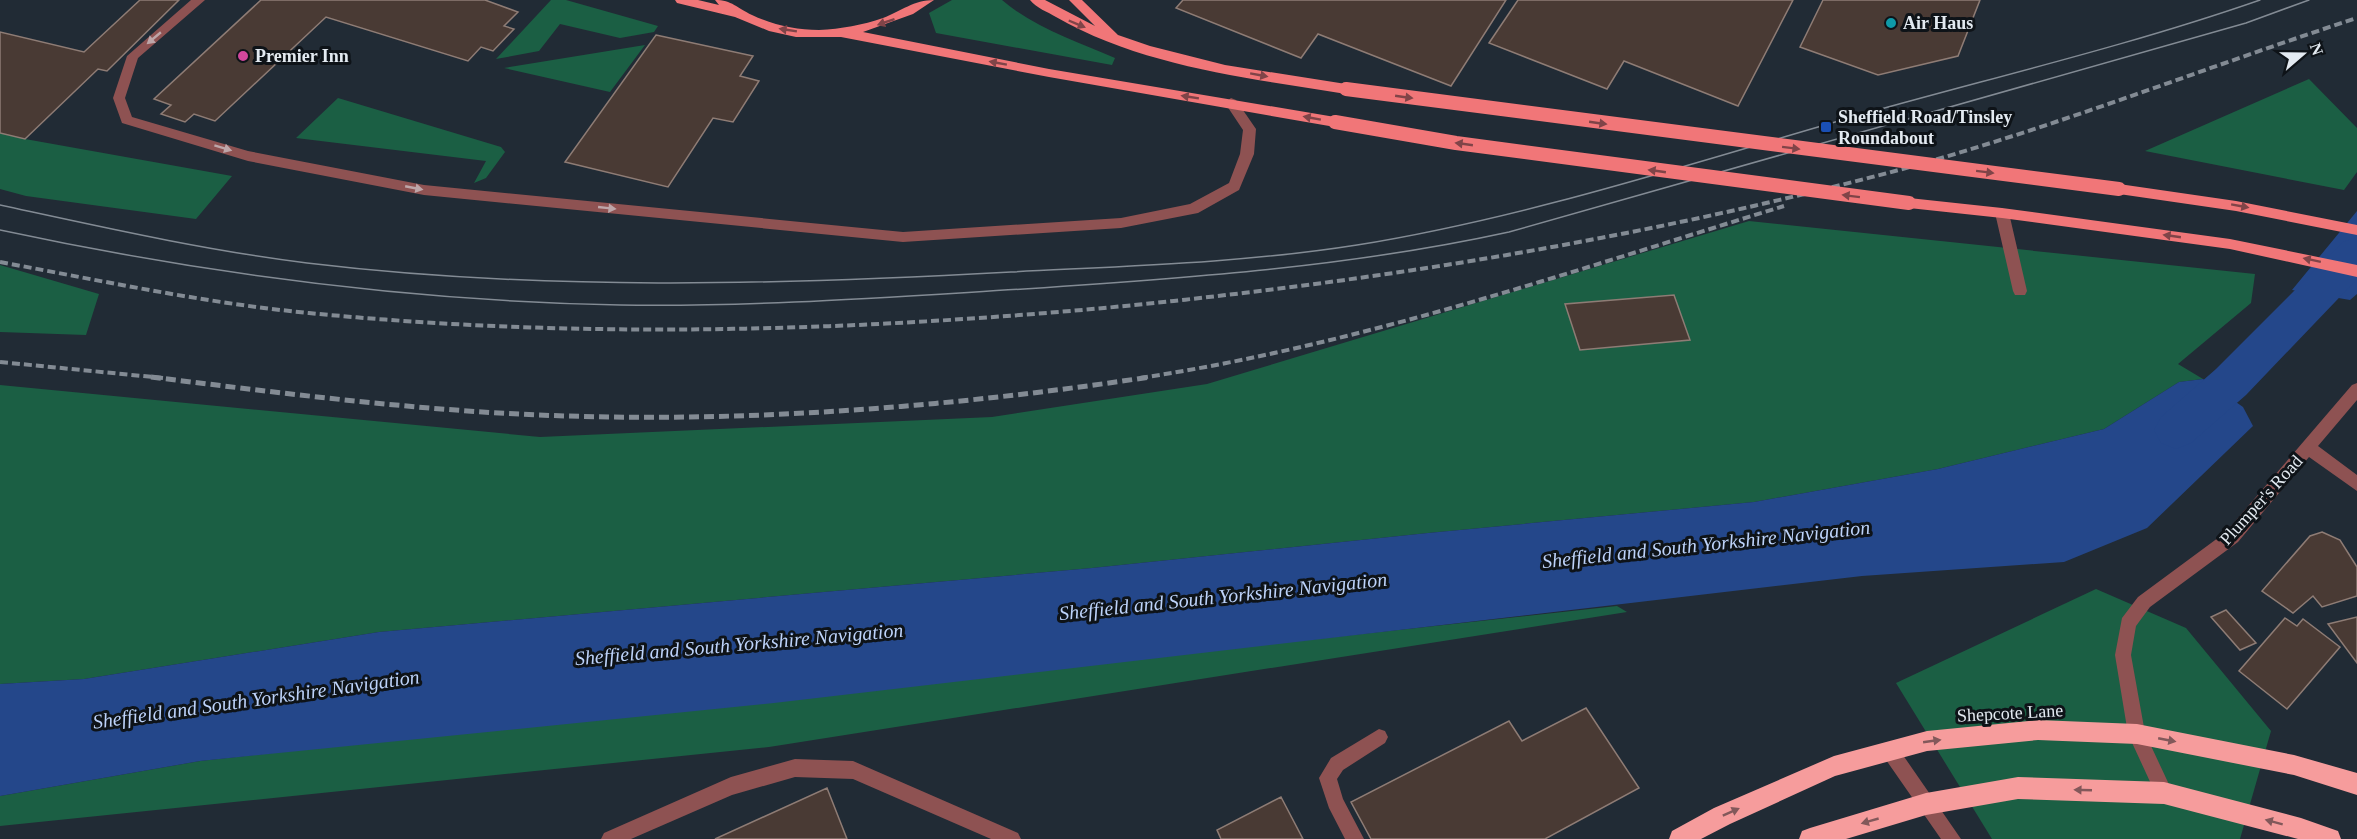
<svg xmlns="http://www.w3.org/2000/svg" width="2357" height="839" font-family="Georgia,serif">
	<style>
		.green { fill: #1b5f44 }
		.water { fill: #24478a }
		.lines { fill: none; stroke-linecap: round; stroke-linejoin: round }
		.canal { fill: #24478a; fill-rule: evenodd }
		.building { fill: #493a34; stroke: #8e7c75; stroke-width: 1.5 }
		.lane { fill: #8e5252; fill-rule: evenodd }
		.street { fill: #8e5252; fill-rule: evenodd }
		.primary { fill: #f17678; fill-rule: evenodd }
		.highway { fill: #f69c9c; fill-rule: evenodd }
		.tram { stroke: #838b94; stroke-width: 1.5 }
		.rail-far1 { stroke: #838b94; stroke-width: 4; stroke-dasharray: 8 4; stroke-linecap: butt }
		.rail { stroke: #838b94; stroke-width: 5; stroke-dasharray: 10 5; stroke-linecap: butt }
		.primary-bridge { stroke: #f17678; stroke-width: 14 }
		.oneway { fill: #804448 }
		.oneway2 { fill: #bda6a9 }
		.oneway3 { fill: #82585a }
		.culture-dot { fill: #0f9aa8; stroke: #0e1318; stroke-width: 2 }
		.hotel-dot { fill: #d1479c; stroke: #0e1318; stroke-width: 2 }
		.transit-dot { fill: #1a4fb4; stroke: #0e1318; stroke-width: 2 }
		.labels { text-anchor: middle; stroke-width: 6; stroke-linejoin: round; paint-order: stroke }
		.poi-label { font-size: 18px; font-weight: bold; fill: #e3eaf1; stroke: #0e1318; text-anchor: start }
		.street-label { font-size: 18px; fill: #e3eaf1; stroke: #0e1318 }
		.water-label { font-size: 20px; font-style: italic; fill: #bdd3fa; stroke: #0e1318 }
	</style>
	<rect width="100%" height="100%" fill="#212b35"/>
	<!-- green -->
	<path class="green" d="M551 0H566L658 26 654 32 620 38 560 24 539 51 496 59Z
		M952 0H1002C1033 27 1077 42 1115 58L1112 65 936 33 929 13Z
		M645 45 610 92 504 68Z
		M2309 79 2357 128V172L2344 190 2145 151Z
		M338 98 501 147 505 152 486 178 474 183 486 161 296 138Z
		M0 133 25 139 232 176 196 219 26 196 0 189Z
		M1749 221 2255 274 2251 303 2178 364 2203 379 2179 382 2104 429 1938 469 1754 502 1428 533 1092 568 379 632 84 679 0 684V385L540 437 992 417 1207 384Z
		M0 265 99 294 86 335 0 332Z
		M2096 589 2186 628 2271 731 2240 839H1992L1896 683Z
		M1617 606 1627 612 769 747 0 826V796L200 761Z"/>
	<!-- water -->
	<path class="water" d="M2357 211V294L2350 300 2292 290Z
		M2203 379 2243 407 2253 426 2147 528 2064 562 1862 576 774 703 200 761 0 796V684L84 679 379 632 1092 568 1428 533 1754 502 1938 469 2104 429 2179 382Z"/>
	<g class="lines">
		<!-- canal -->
		<path class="canal" d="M2357 237V279L2246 395 2191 443 2176 449 2161 443 2154 430 2161 417 2216 369 2343 242Z"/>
	</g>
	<!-- building -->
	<path class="building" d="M140 0H179L107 71 98 69 25 139 0 133V32L84 52Z
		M261 0H485L518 12 504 26 514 29 493 51 481 47 468 61 326 17 215 121 194 114 185 122 161 114 171 105 154 99Z
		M1183 0H1506L1451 86 1318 34 1301 58 1176 8Z
		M1518 0H1793L1738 106 1624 61 1607 89 1489 43Z
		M1823 0H1980L1958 56 1878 75 1800 47Z
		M656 35 753 56 740 76 759 81 733 122 713 118 668 187 565 162Z
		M1674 295 1690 340 1580 350 1565 304Z
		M2322 532 2340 540 2357 567V596L2322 607 2313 596 2293 613 2262 591 2310 536Z
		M2226 610 2256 643 2240 650 2211 617Z
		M2357 617V663L2328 624Z
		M2285 618 2297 626 2303 619 2340 647 2287 709 2239 671Z
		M1586 708 1639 788 1545 839H1371L1351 802 1509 721 1522 741Z
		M827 788 847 839H715Z
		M1281 797 1303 839H1221L1217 830Z"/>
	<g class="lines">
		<!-- lane -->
		<path class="lane" d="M191 0H205L138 58 125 98 132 117 248 151 424 185 903 232 1121 218 1190 204 1229 183 1240 154 1243 130 1225 103 1231 98 1236 100 1256 129 1254 154 1239 190 1198 213 1121 228 903 242 424 195 248 161 122 123 113 98 127 56Z
			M2002 208 2009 213 2027 291 2025 295H2015L2013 291 1995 213Z
			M1379 729 1385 731 1388 737 1385 743 1343 770 1337 779 1343 799 1364 839H1345L1329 808 1319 778 1331 758Z
			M795 759 853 761 1018 833 1021 839H991L853 779 795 777 732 795 631 839H601L604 833 731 777Z"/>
		<!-- street -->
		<path class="street" d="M2357 383V400L2318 446 2357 475V491L2309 457 2238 542 2150 607 2136 626 2131 655 2145 733 2173 793 2170 799 2164 802 2158 799 2128 734 2115 655 2122 618 2138 597 2226 532 2352 385Z
			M1890 742 1896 745 1961 839H1941L1884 757 1881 751 1884 745Z"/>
		<!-- primary -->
		<path class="primary" d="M675 0H698L719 5 715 0C732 0 737 8 752 15 773 25 796 30 819 30 841 29 863 25 883 18 901 11 914 0 934 0L913 14 863 32 1049 69 1335 117 1341 122 1335 127 1049 77 841 37H796L769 31 735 17 677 3Z
			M1030 0H1045L1095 26 1069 0H1082L1118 35 1150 46 1225 65 1346 84 1352 89 1346 94C1249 78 1143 67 1056 17 1048 12 1036 8 1030 0Z
			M2119 184 2236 201 2357 225V235L2236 211 2119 194 2112 189Z
			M1909 198 2002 208 2230 239 2357 265V277L2230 249 2002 218 1909 208 1902 203Z"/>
		<!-- highway -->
		<path class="highway" d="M2038 720 2137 724 2294 755 2357 773V795L2294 775 2137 744 2038 740 1927 751 1835 776 1730 824 1701 839H1669L1672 831 1714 808 1834 756 1927 731Z
			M2018 777 2164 782 2301 818 2338 831 2341 839H2298L2164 804 2018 799 1926 815 1846 839H1799L1802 831 1810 828 1926 793Z"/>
		<!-- tram -->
		<path class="tram" d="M0 205C102 227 203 250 307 263 539 291 777 285 1011 272 1126 266 1243 263 1357 245 1524 218 1686 165 1849 118 1986 79 2125 47 2260 0
			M0 230C205 274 411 301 620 305 755 307 890 297 1024 289 1188 278 1349 267 1509 232L2246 23 2309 0"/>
		<!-- rail-far1 -->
		<path class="rail-far1" d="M0 262C103 281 205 303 309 313 573 339 840 332 1104 308 1364 283 1623 242 1876 176 2039 134 2197 70 2357 18
			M0 362 163 378
			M1140 378C1360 345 1572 271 1784 206"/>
		<!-- rail -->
		<path class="rail" d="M151 377C289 394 428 412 567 416 763 422 957 406 1150 377"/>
		<!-- primary-bridge -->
		<path class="primary-bridge" d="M1346 89 2119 189
			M1335 122 1456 143 1909 203"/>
	</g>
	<!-- one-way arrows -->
	<defs><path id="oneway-solid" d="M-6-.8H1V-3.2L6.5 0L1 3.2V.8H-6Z" transform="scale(1.5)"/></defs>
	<g class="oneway">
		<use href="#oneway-solid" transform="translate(886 22) rotate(161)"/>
		<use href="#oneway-solid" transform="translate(1077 24) rotate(23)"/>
		<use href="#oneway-solid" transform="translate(788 30) rotate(-171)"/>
		<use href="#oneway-solid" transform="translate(998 63) rotate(-170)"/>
		<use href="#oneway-solid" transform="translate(1259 75) rotate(10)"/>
		<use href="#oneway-solid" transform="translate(1190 97) rotate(-171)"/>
		<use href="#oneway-solid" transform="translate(1404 97) rotate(8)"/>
		<use href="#oneway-solid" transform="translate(1312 118) rotate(-170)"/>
		<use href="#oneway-solid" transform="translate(1598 123) rotate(8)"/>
		<use href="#oneway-solid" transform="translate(1464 144) rotate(-172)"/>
		<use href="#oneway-solid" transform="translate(1791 148) rotate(7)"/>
		<use href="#oneway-solid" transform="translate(1657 171) rotate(-172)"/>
		<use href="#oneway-solid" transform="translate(1985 172) rotate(7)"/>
		<use href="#oneway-solid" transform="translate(1851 196) rotate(-173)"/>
		<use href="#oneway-solid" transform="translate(2240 206) rotate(10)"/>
		<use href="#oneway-solid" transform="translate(2172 236) rotate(-172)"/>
		<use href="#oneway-solid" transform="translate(2312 260) rotate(-168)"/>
	</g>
	<g class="oneway2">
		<use href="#oneway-solid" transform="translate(154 38) rotate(140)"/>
		<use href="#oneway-solid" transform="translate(223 148) rotate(17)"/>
		<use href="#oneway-solid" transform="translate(414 188) rotate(11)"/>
		<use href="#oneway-solid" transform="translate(607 208) rotate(6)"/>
	</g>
	<g class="oneway3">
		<use href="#oneway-solid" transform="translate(2167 740) rotate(11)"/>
		<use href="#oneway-solid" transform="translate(1932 741) rotate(-8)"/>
		<use href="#oneway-solid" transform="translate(2083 790) rotate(-178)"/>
		<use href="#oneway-solid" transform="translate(1731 812) rotate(-24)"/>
		<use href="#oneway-solid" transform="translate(1870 821) rotate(164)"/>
		<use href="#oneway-solid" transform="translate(2274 822) rotate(-165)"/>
	</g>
	<!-- markers -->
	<circle class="culture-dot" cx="1891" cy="23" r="6"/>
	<circle class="hotel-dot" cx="243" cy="56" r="6"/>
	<rect class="transit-dot" x="1820" y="121" width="12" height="12" rx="3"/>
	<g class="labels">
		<!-- poi labels -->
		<g class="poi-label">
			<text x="1903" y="29">Air Haus</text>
			<text x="255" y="62">Premier Inn</text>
			<text x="1838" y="123">Sheffield Road/Tinsley<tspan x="1838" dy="21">Roundabout</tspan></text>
		</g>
		<!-- street labels -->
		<g class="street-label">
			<text transform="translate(2261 500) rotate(-48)" y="6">Plumper's Road</text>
			<text transform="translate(2010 713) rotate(-3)" y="6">Shepcote Lane</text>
		</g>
		<!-- water labels -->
		<g class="water-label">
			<text transform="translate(1706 544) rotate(-6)" y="7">Sheffield and South Yorkshire Navigation</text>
			<text transform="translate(1223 596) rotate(-6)" y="7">Sheffield and South Yorkshire Navigation</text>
			<text transform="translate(739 644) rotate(-5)" y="7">Sheffield and South Yorkshire Navigation</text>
			<text transform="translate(256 699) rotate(-8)" y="7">Sheffield and South Yorkshire Navigation</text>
		</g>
	</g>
	<!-- north arrow -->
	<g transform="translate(2303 54) rotate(70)" stroke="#0e1318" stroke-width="4.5" paint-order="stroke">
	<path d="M0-4.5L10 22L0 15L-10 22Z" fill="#e3eaf1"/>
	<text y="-9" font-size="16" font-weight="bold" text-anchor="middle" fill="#e3eaf1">N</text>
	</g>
</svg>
